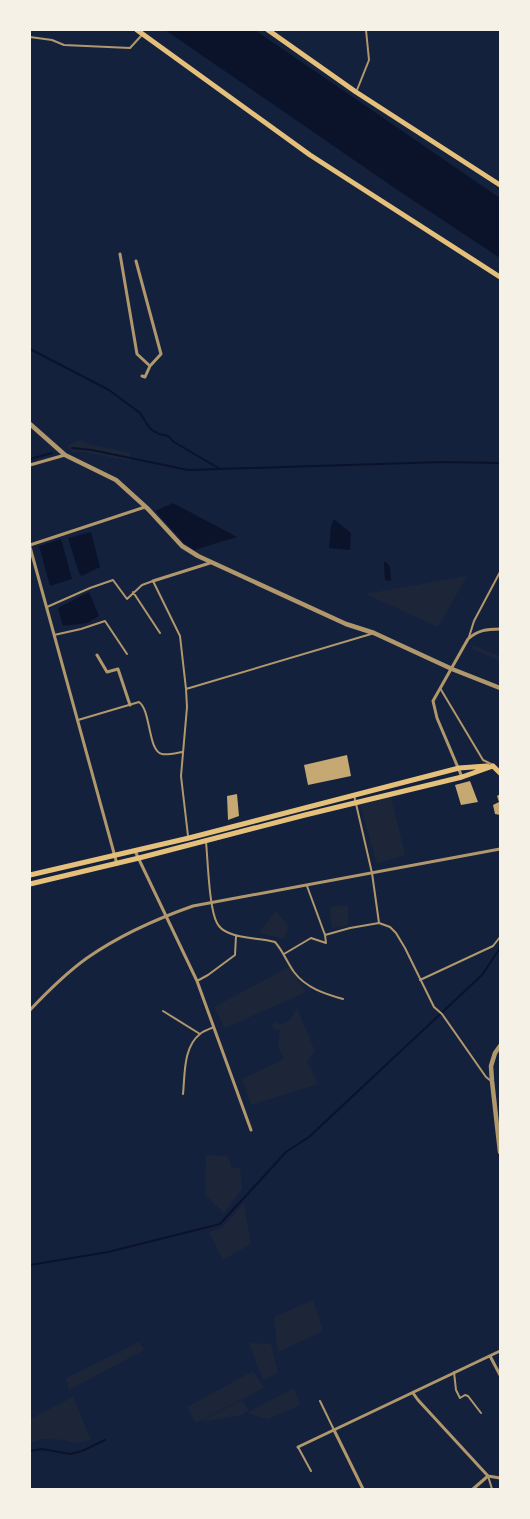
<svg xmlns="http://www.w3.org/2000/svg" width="530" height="1519" font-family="'Varela Round',sans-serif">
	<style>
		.green { fill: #1d2539 }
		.water { fill: #0b132b }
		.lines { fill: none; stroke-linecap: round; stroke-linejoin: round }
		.stream { stroke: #0b132b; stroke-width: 2 }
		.building { fill: #c6a872 }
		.service { stroke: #b1986c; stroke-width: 2 }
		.minor { stroke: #b1986c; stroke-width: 3 }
		.tertiary { stroke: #b1986c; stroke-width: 4.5 }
		.secondary { stroke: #e5c07b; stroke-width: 5 }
	</style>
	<rect width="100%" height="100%" fill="#14213d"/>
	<!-- green -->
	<path class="green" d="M80 440 88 444 131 453 130 461 85 452H72L67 446Z
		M467 576 438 627 366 594Z
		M473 645 500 656V661L472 649Z
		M391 797 405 855 377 864 360 805Z
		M348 905V925L332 928 330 907Z
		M276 911 289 926 284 939 259 933Z
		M289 967 306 992 225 1028 214 1007Z
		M297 1008 315 1051 307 1062 318 1084 251 1105 242 1079 284 1059 278 1046 280 1030 273 1029 272 1025 276 1022 279 1025 290 1020Z
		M206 1155 228 1156 232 1169 240 1167 242 1189 224 1213 205 1195Z
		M244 1203 251 1244 223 1260 209 1232 222 1228Z
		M313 1300 323 1331 278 1352 274 1317Z
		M139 1342 144 1350 69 1390 66 1378Z
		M249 1343 271 1344 278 1373 263 1380Z
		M253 1371 264 1388 196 1423 187 1407Z
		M294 1388 300 1405 268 1419 247 1413Z
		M73 1397 91 1440 75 1443 65 1440 44 1439 30 1443V1419Z
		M242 1400 249 1410 242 1415 200 1422Z"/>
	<!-- water -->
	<path class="water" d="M165 30H255L500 198V258L399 191Z
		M173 503 237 537 194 550 184 543 155 511Z
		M334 519 351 533 350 550 329 548 331 526Z
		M91 532 100 567 82 576 79 573 68 538Z
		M61 539 72 579 50 586 39 546Z
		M384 562H386L390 567 391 581 385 580Z
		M89 592 99 616 87 623 63 626 58 608Z"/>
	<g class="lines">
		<!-- stream -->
		<path class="stream" d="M30 349 109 390 140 413 149 427 152 430 159 434 168 436 174 442 220 469
			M72 448 92 450 188 470 442 462 500 463
			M30 459 52 453
			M30 1265 108 1252 220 1224 286 1152 309 1137 482 975 500 948
			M30 1451 42 1449 70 1454 82 1451 105 1440"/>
	</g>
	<!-- building -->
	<path class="building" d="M347 755 351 776 308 785 304 765Z
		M470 781 478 802 461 805 455 785Z
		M237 794 239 816 228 820 227 796Z
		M500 794V815L495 814 493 805 499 802 497 796Z"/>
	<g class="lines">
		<!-- service -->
		<path class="service" d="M30 37 52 40 64 45 130 48 141 36
			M357 90 369 60 366 30
			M133 592 160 633
			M47 607 90 588 113 580 127 599 142 585 153 581 180 636 186 689 187 707 181 776 188 836
			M54 635 81 629 105 621 127 654
			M469 637 474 621 500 572
			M440 688 483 760 491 764
			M186 689 371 634
			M78 720 139 702C151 710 148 752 162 754 168 755 176 753 182 752
			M354 795 372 873 379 923 390 927 396 933 405 948 434 1007 442 1014 486 1077 491 1081
			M206 842C208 862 209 908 217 923 219 927 224 931 229 933 243 939 260 938 275 942 283 951 287 962 294 972 306 988 325 994 343 999
			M307 886 325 935 350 928 379 923
			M284 954 311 938 326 943 325 935
			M420 980 493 946 500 937
			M197 981 208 975 235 955 236 936
			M163 1011 200 1034
			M183 1094C185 1075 183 1047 200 1034 203 1031 210 1029 214 1027
			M454 1372 456 1390 460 1398 465 1395 468 1396 481 1413
			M320 1401 334 1430
			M298 1447 311 1471
			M488 1476 492 1489"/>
		<!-- minor -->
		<path class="minor" d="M120 254 137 354 150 366 161 354 136 261
			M145 377 142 376 145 377 150 366
			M30 465 65 455
			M30 545 145 507
			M30 547 117 864
			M153 581 210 563
			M97 655 107 672 118 669 130 705
			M462 777 437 718 433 701 468 639C478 630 487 629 500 629
			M135 851 197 981 251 1130
			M30 1010C48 991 66 973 87 958 120 935 156 919 193 906L500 849
			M490 1356 500 1375
			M413 1393 418 1400 488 1476 500 1478
			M334 1430 363 1489
			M298 1447 500 1351
			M473 1489 488 1476"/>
		<!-- tertiary -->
		<path class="tertiary" d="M30 424 65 455 116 480 148 509 182 546 198 556 346 624 374 633 452 669 500 688
			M500 1046 495 1053 491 1066 492 1081 500 1152"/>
		<!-- secondary -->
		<path class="secondary" d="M137 30 310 155 500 277
			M268 30 356 92 500 185
			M493 766 500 773
			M30 875 189 838 459 768 487 766
			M30 884 139 858 305 815 462 777 493 766"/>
	</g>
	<!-- border -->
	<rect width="530" height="1519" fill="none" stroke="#f6f1e7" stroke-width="62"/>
</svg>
